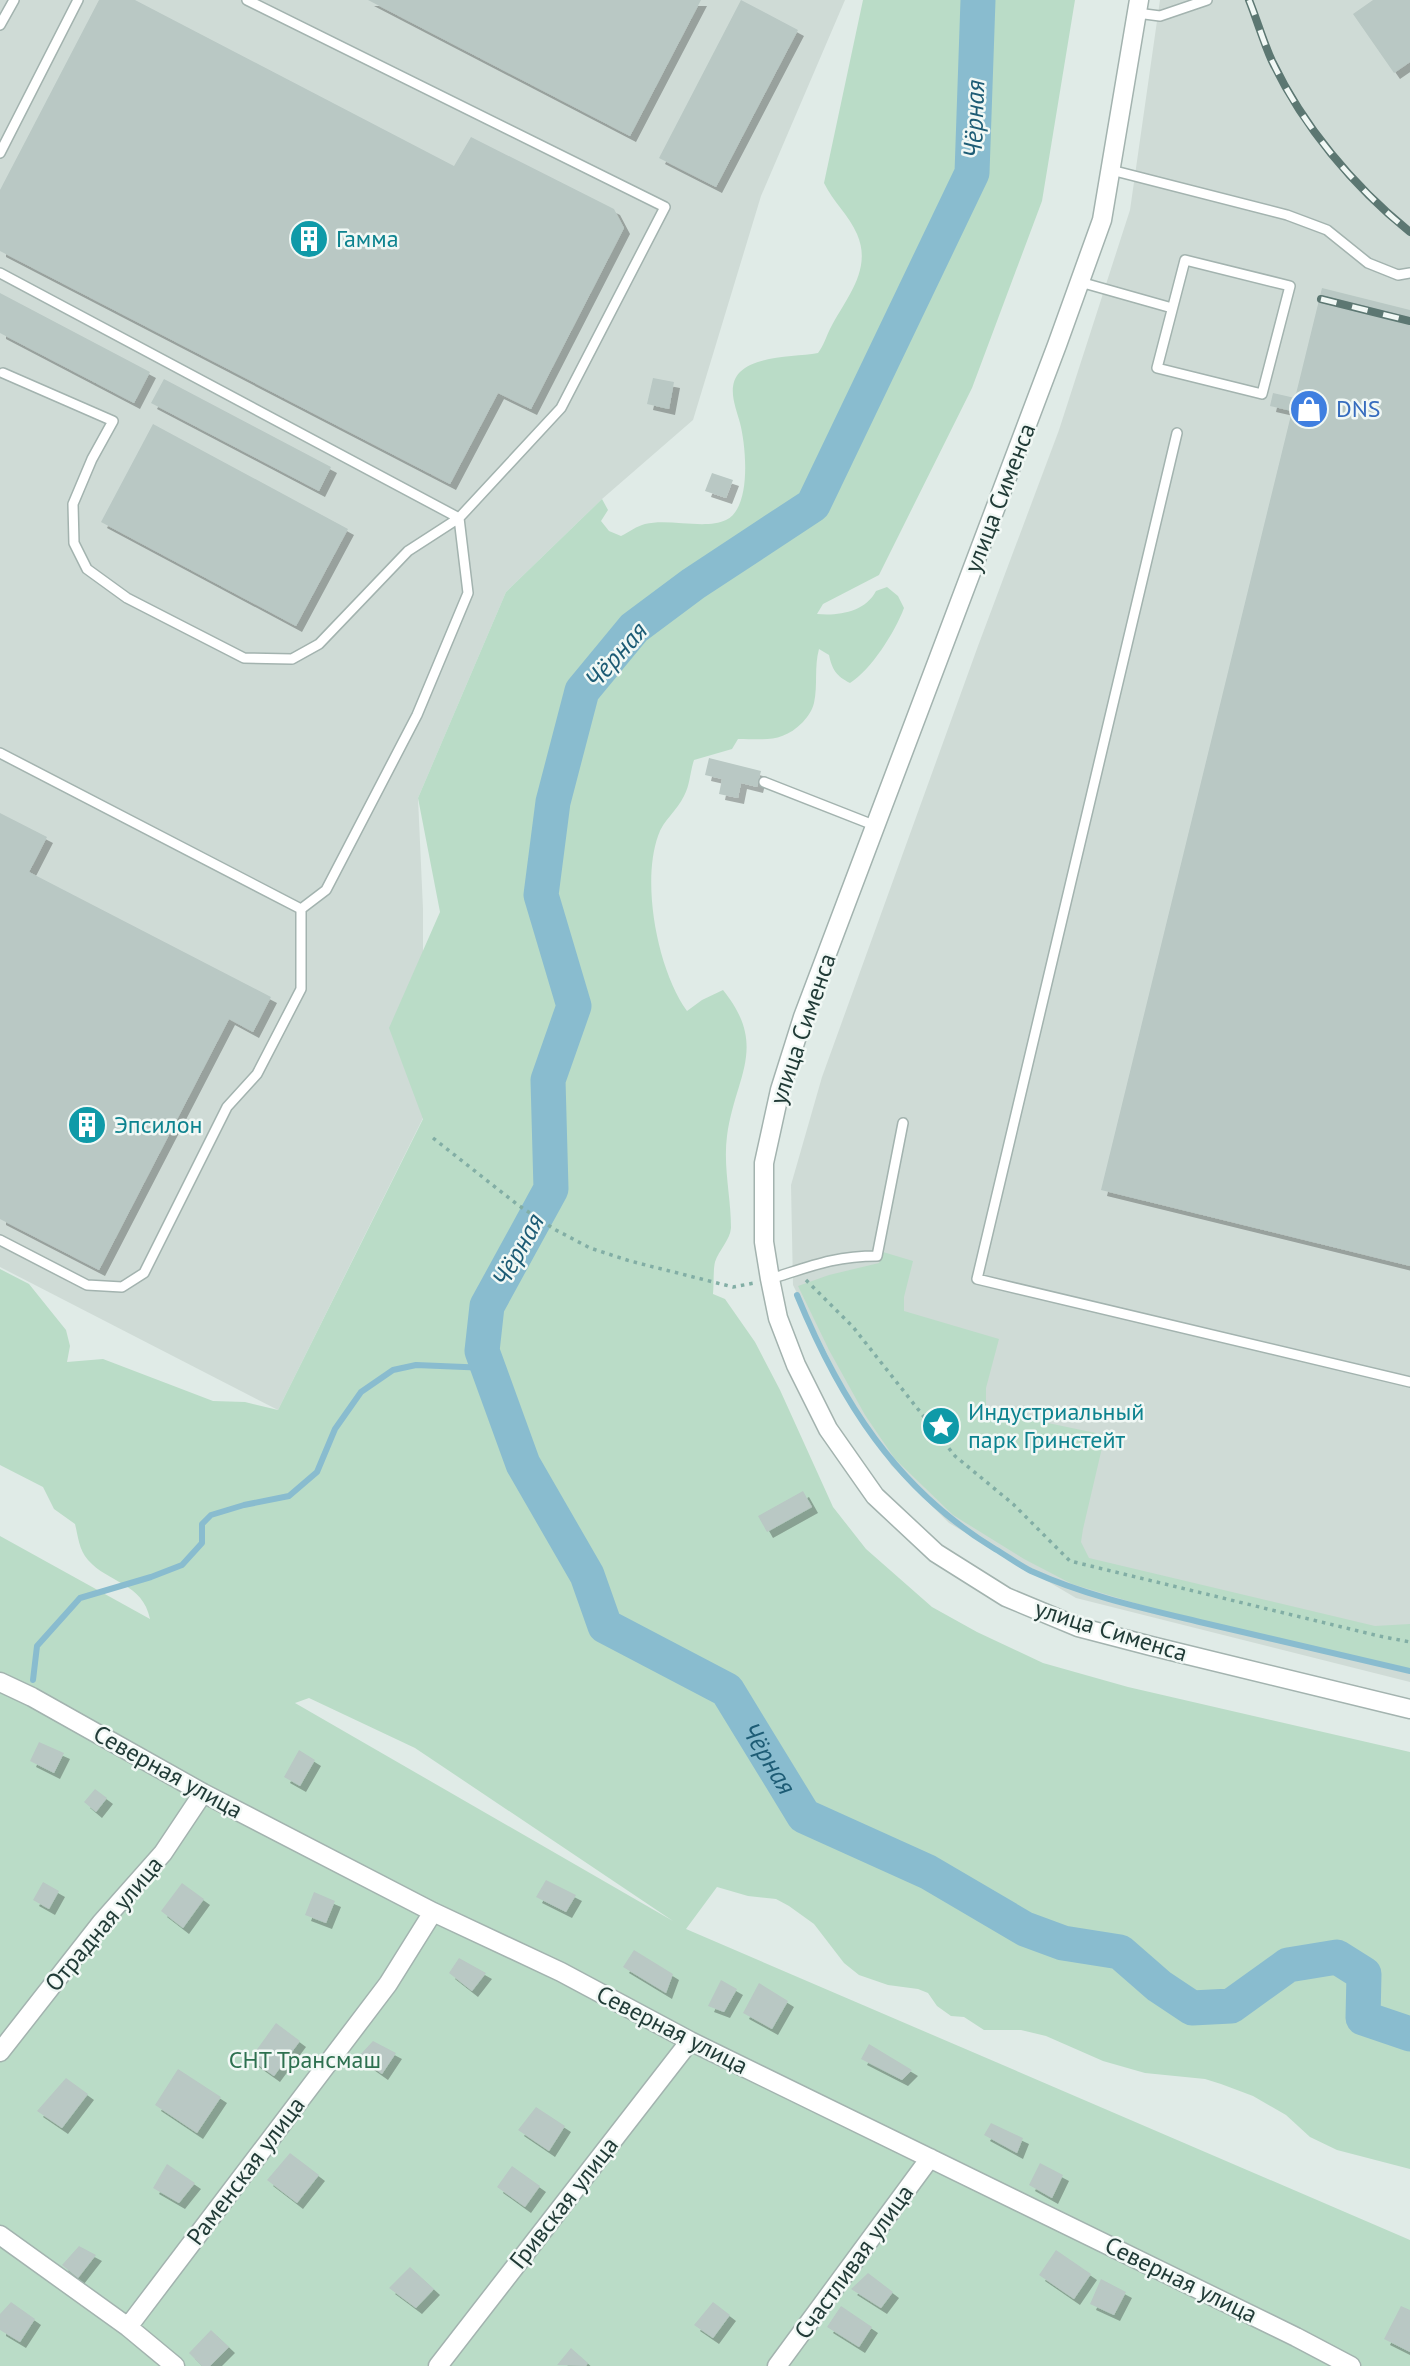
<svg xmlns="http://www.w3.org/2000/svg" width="1410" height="2366" font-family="'PT Sans',sans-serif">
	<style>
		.built { fill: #cfdbd6 }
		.green { fill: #badcc7; fill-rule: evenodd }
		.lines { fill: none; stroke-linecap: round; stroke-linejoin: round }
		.stream { stroke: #89bccf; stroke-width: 6 }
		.river { stroke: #89bccf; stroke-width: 35 }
		.building { fill: #b9c8c4; filter: url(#shadow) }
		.lane-casing { stroke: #a3b3af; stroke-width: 12 }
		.street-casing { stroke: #a3b3af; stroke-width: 21 }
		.path { stroke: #82aea5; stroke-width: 3.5; stroke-dasharray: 3.5 5; stroke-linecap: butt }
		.lane { stroke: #fff; stroke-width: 9 }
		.street { stroke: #fff; stroke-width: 18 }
		.rail-casing { stroke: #5c7772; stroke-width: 8 }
		.rail { stroke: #f1f8f5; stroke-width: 5; stroke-dasharray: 16; stroke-linecap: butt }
		.labels { text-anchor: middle; stroke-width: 5; stroke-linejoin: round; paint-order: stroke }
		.culture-label { font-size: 24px; fill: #0d838f; stroke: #f1f8f5; text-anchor: start }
		.shop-label { font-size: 24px; fill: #366cbe; stroke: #f1f8f5; text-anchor: start }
		.street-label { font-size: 24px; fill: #213b37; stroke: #f1f8f5 }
		.park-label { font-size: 24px; fill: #2d704f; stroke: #f1f8f5 }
		.water-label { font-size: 26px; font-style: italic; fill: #1d5c75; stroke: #f1f8f5 }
	</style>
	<defs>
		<filter id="shadow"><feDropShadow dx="6" dy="6" stdDeviation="0" flood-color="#0004"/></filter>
	</defs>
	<rect width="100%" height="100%" fill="#e0ebe7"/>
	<!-- built -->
	<path class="built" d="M0 0H845L761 196 693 420 602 499 506 592 418 798 423 909V1118L278 1410 0 1267Z
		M1160 0H1410V1682L1076 1598 949 1523 891 1465 838 1376 793 1285 791 1185 822 1077 978 646 1059 430 1130 210Z"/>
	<!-- green -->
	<path class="green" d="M863 0H1075L1042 201 972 388 879 575 823 604 817 614C839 616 865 612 876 591L887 587 898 596 904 608C895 632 871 670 850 683 836 676 832 669 829 655L819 649C814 667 818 685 814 703 812 711 808 716 803 722 782 743 766 739 738 739L732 749 694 760C690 772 690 785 684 796 677 811 663 820 658 836 641 884 658 971 687 1011L702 1000 723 990C769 1047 735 1076 727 1136 723 1167 731 1197 731 1228 730 1240 719 1250 715 1262 713 1271 714 1284 713 1294L725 1299 755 1342 780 1390 833 1507 866 1549 932 1607 977 1632 1043 1663 1128 1687 1410 1752V2169L1337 2150 1310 2137 1286 2115 1253 2096 1221 2084 1205 2079 1145 2073 1103 2061 1046 2036 1021 2030H984L964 2017 951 2016 937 2006 928 1993 918 1989 888 1985 859 1975 844 1963 814 1924 789 1906 776 1899 748 1896 717 1887 686 1929 1410 2240V2366H0V1536L150 1619C143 1583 108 1583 88 1560 79 1550 78 1536 75 1524L54 1509 43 1487 0 1465V1269L29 1284 66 1330 70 1346 67 1362 103 1359 213 1401 245 1402 278 1410 423 1119 389 1028 440 912 418 798 506 592 602 499 608 510 601 521 609 531 621 536C629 532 637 526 645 524 669 518 705 530 726 520 752 508 746 446 740 423 736 408 726 386 740 372 758 355 796 357 818 353 824 345 826 337 830 329 845 299 873 270 857 234 849 215 833 202 824 183ZM309 1698 415 1748 673 1921 295 1703Z
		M883 1252 913 1261 904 1297V1311L999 1339 986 1388V1410L1105 1435 1083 1529 1081 1542 1089 1558 1375 1626 1410 1624V1669L1161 1611 1072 1584 1024 1559 953 1515 895 1459 865 1415 829 1350 798 1286 829 1275 879 1263Z"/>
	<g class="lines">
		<!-- stream -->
		<path class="stream" d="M797 1295C840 1400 896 1489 995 1549 1007 1556 1019 1565 1031 1571 1086 1596 1146 1609 1204 1623 1272 1639 1341 1655 1410 1671
			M33 1680 37 1646 80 1598 151 1577 182 1565 202 1543V1524L211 1515 244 1505 289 1496 317 1472 335 1429 361 1392 393 1370 416 1365 488 1368"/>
		<!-- river -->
		<path class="river" id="s1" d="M978 0 972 173 813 505 693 584 634 628 582 691 553 802 541 895 574 1006 548 1080 551 1189 487 1306 482 1351 523 1464 587 1575 605 1626 727 1690 804 1816 928 1872 1025 1929 1063 1943 1120 1952 1159 1986 1192 2008 1231 2006 1288 1965 1337 1957 1364 1974 1363 2018 1410 2034"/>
	</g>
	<!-- building -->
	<path class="building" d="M99 0H135L454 166 471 137 614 209 624 228 531 409 498 393 450 484 0 251V190Z
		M368 0H701L630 136Z
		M741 0 798 30 716 187 659 158Z
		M1373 0H1410V62L1394 73 1353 14Z
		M1322 288 1410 310V1266L1101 1190 1292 411 1270 406 1273 393 1295 398Z
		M0 293 150 372 134 403 0 333Z
		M653 378 674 382 669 409 647 404Z
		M164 379 331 467 319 491 151 403Z
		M153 424 348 529 296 626 101 522Z
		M712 473 733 480 726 498 705 491Z
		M709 758 761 771 757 787 741 783 738 798 719 794 722 779 705 775Z
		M0 813 47 837 29 872 271 997 253 1032 229 1019 99 1270 0 1219Z
		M803 1491 812 1507 767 1532 758 1516Z
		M39 1742 64 1753 54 1773 30 1761Z
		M299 1750 315 1760 300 1786 284 1777Z
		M95 1789 107 1798 96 1812 84 1802Z
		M546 1880 576 1895 566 1912 536 1897Z
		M43 1882 59 1891 49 1909 33 1900Z
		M182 1883 204 1899 183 1928 161 1911Z
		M314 1892 335 1901 326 1923 305 1915Z
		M634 1950 673 1974 666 1993 623 1967Z
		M459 1958 486 1973 472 1991 449 1973Z
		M721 1980 737 1989 724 2012 708 2006Z
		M759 1983 788 2001 772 2029 743 2013Z
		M276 2023 300 2041 274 2076 250 2059Z
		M373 2041 396 2053 382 2074 358 2057Z
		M869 2044 912 2070 902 2080 861 2059Z
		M178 2069 221 2097 197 2133 155 2105Z
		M66 2078 88 2094 62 2128 37 2111Z
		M536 2107 565 2126 549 2151 518 2130Z
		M991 2123 1023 2138 1017 2153 984 2135Z
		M290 2153 319 2175 297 2203 267 2180Z
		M1040 2163 1063 2175 1052 2198 1029 2185Z
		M167 2164 195 2183 179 2203 153 2188Z
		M512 2166 540 2186 525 2207 497 2187Z
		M79 2246 96 2255 78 2278 62 2265Z
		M1056 2250 1091 2274 1074 2299 1039 2275Z
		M410 2267 434 2289 416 2308 389 2288Z
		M868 2273 893 2292 881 2308 851 2289Z
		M1101 2279 1126 2292 1114 2315 1090 2304Z
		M11 2302 35 2319 20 2342 0 2330V2314Z
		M713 2302 730 2315 713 2338 694 2325Z
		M841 2306 872 2327 859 2347 827 2327Z
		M1401 2306 1410 2310V2352L1384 2339Z
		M211 2330 229 2347 210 2366H202L189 2353Z
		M571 2348 588 2363 586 2366 557 2365Z"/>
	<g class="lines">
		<defs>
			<path id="lane" d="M1137 13 1160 16 1207 0
				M0 25 14 0
				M0 153 78 0
				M1111 170 1287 215 1327 230 1368 263 1398 275 1410 273
				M1185 260 1290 286 1262 394 1157 368Z
				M0 273 459 518
				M1080 282 1172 308
				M3 373 113 421 92 459 73 504 74 543 87 569 127 598 244 658 292 659 319 644 408 551 459 518 561 408 665 207 247 0
				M1177 433 977 1279 1410 1382
				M0 753 301 909V989L257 1074 227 1107 144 1273 122 1287 87 1285 0 1240
				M764 782 876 826
				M301 909 326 890 417 715 468 593 459 518
				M770 1279C809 1267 834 1256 877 1256L903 1123"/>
			<path id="street" d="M1139 0 1102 220 1057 345 803 1017 780 1090 764 1163V1242L770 1279 778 1318 796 1365 828 1429 875 1496 936 1553 1006 1597 1078 1627 1151 1646 1410 1709
				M0 1682 32 1697 203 1793 433 1912 561 1972 690 2041 1296 2337 1351 2366
				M0 2052 101 1923 163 1853 203 1793
				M0 2235 128 2327 175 2366
				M128 2327 388 1984 433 1912
				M438 2366 690 2041
				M777 2366 930 2158"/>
		</defs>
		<!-- lane casing -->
		<use href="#lane" class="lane-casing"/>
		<!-- street casing -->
		<use href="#street" class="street-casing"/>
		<!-- path -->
		<path class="path" d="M433 1138 518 1205 554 1229 590 1248 630 1261 733 1287 754 1283
			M806 1280 853 1327 955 1456 1013 1504 1070 1561 1379 1636 1410 1642"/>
		<!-- lane -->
		<use href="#lane" class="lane"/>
		<!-- street -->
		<use href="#street" class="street"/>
		<defs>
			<path id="rail" d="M1249 0C1257 20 1263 41 1272 61 1303 126 1353 186 1410 232
				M1321 299 1410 321"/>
		</defs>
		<!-- rail casing -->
		<use href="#rail" class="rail-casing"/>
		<!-- rail -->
		<use href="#rail" class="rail"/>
	</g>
	<!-- icons -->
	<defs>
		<symbol id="building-disc" viewBox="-11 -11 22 22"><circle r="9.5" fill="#0f9aa8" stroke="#f1f8f5"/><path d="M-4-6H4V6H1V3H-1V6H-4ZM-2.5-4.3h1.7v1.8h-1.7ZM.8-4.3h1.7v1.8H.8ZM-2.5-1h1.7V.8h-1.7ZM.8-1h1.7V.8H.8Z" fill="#fff"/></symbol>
		<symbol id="shop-disc" viewBox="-11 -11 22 22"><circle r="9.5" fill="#3f7fe0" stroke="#f1f8f5"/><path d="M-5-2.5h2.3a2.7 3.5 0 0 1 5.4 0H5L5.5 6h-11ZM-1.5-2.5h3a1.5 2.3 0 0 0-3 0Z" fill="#fff"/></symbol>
		<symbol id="sight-disc" viewBox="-11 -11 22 22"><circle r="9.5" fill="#0f9aa8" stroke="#f1f8f5"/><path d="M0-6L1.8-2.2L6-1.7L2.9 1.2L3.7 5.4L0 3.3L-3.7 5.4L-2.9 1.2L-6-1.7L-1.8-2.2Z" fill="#fff"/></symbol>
	</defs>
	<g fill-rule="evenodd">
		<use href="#building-disc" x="287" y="217" width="44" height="44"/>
		<use href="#shop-disc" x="1287" y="387" width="44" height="44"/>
		<use href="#building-disc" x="65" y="1103" width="44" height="44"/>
		<use href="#sight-disc" x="919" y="1404" width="44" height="44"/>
	</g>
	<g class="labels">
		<!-- culture labels -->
		<g class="culture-label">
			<text x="336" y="247">Гамма</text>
			<text x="114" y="1133">Эпсилон</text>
			<text x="968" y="1420">Индустриальный<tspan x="968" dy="28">парк Гринстейт</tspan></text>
		</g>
		<!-- shop labels -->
		<g class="shop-label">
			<text x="1336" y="417">DNS</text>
		</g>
		<!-- street labels -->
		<g class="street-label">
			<text transform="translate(1000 498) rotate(-69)" y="8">улица Сименса</text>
			<text transform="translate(803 1029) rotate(-71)" y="8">улица Сименса</text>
			<text transform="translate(1111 1631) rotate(17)" y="8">улица Сименса</text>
			<text transform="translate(168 1772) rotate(29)" y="8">Северная улица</text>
			<text transform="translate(104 1924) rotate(-50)" y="8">Отрадная улица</text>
			<text transform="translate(672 2030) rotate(27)" y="8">Северная улица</text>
			<text transform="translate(246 2171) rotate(-53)" y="8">Раменская улица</text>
			<text transform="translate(564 2203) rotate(-52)" y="8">Гривская улица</text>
			<text transform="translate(854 2262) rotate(-54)" y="8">Счастливая улица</text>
			<text transform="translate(1181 2280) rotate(26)" y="8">Северная улица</text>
		</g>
		<!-- park labels -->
		<g class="park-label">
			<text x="305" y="2068">СНТ Трансмаш</text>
		</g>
		<!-- water labels -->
		<g class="water-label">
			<text transform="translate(974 119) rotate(-88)" y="9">Чёрная</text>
			<text transform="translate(616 655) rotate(-48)" y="9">Чёрная</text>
			<text transform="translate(518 1250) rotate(-61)" y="9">Чёрная</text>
			<text dy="9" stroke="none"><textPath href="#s1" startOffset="2051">Чёрная</textPath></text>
		</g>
	</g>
</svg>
